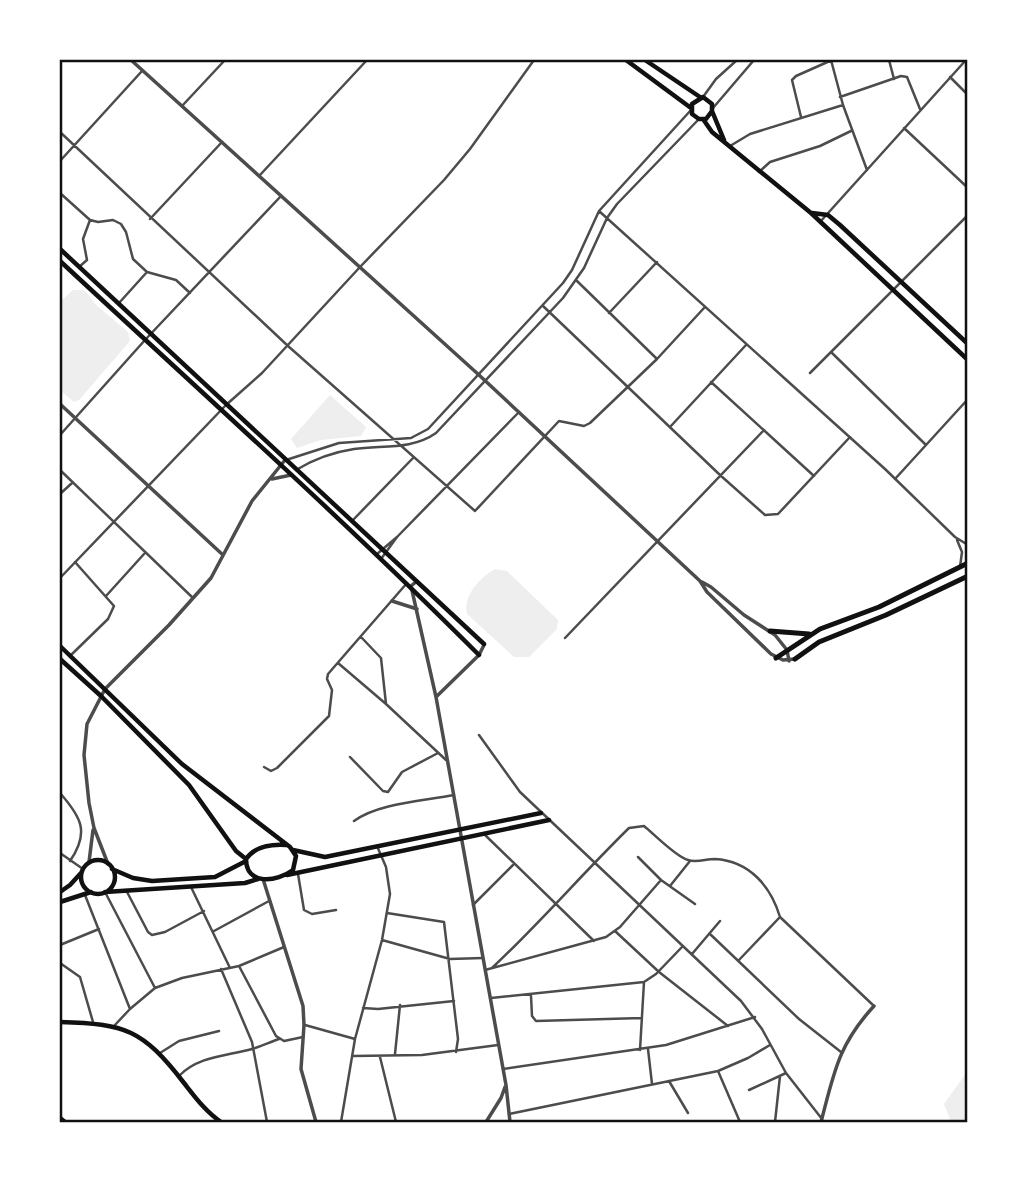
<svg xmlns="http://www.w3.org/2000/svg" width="1027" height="1182" font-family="Merriweather,serif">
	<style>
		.green { fill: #eee }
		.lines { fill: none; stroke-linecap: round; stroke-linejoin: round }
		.minor { stroke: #4c4c4c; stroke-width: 2.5 }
		.tertiary { stroke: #4c4c4c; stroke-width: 3.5 }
		.primary { stroke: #111; stroke-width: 4.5 }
		.trunk { stroke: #111; stroke-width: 5 }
		.neatline { fill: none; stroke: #111; stroke-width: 2.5 }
	</style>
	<rect width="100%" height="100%" fill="#fff"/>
	<!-- green -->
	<path class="green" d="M73 290H83L88 294 95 304 128 332 130 341 79 400 74 402 60 390V302Z
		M330 395 366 427 361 436 321 440 297 448 291 439Z
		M495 569 507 571 558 620 557 629 529 657H514L467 614C463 596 479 578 495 569Z
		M967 1072V1122H951L944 1104Z"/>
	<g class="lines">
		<!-- minor -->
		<path class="minor" d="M831 60 843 105 867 170
			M889 60 894 79
			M950 77 968 95
			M703 97 716 79 737 60
			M840 97 901 76 907 77 920 109
			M182 106 225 60
			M713 108 754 60
			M801 117 792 80 796 76 832 60
			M904 128 968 188
			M60 132 288 346 475 511 559 421 584 426 590 423 657 359 704 308
			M730 146 750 134 843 105
			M60 161 142 71
			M759 172 770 162 820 146 851 131
			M260 175 367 60
			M60 193 90 220 98 222 113 220 121 224 126 232 133 259 147 272 176 280 190 293
			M599 211 885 469 955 537 968 545
			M150 219 222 142
			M820 222 966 60
			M79 267 87 260 83 239 90 220
			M577 281 657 359
			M119 303 147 272
			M543 306 720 475 765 515 778 514 850 437
			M609 313 657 262
			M831 352 926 445
			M810 373 968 215
			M711 382 814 476
			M670 427 746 345
			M60 435 145 340 281 196
			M286 460 339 443 411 438 428 429 563 283 572 270 599 211 691 110
			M60 470 193 598
			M296 470C314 459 334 452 354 449 383 445 412 450 436 433L563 298 584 268 607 218 617 204 699 119
			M895 479 968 399
			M60 494 72 483
			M353 520 414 457
			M957 540 962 552 960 567
			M377 554 397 537 519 412
			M381 559 397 537
			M60 578 226 405 262 373 360 267 444 180 470 149 534 60
			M106 596 144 554
			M361 637 381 658 386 704 446 760
			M565 638 764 430
			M70 656 108 619 114 606 75 562
			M338 663 386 704
			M479 735 520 792 741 1001 762 1029 786 1073 822 1119
			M350 757 383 791 388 792 402 772 438 753
			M264 767 271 771 277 768 329 716 332 690 327 679 328 674 407 583
			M60 793C81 817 90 832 70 861
			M354 821C378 803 424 801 454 795
			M484 834 594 941
			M60 853 83 869
			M638 857 661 880 695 904
			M298 874 304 910 312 914 336 910
			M670 886 690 861
			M191 887 230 968
			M126 890 148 932 152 935 165 932 204 911
			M105 892 155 988
			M85 895 130 1009
			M473 905 513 865
			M387 913 444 922 458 1039 456 1052
			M780 917 874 1006
			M214 931 269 901
			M615 931 659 972 728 1026
			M710 934 799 1019 841 1052
			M382 940 450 959 483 958
			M60 945 99 929
			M692 954 720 921
			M60 963 80 977 93 1022
			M239 966 276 1036 284 1041 303 1037
			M492 968C540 923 582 874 629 828L644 826C654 834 676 857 688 860 696 863 706 859 715 859 750 861 771 887 780 917L739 960
			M221 969 252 1042 267 1122
			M485 970 606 937 620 927 661 880
			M531 996 532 1016 536 1021 642 1018
			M491 998 644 982 656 974 682 947
			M363 1008 378 1009 454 1001
			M305 1025 355 1039
			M114 1026 130 1009 155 988 182 978 239 966 284 947
			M648 1049 652 1084
			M640 1050 644 982
			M160 1053 179 1041 219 1031
			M395 1054 400 1005
			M353 1056 422 1055 498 1045
			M380 1057 396 1122
			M503 1069 666 1045 755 1017
			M718 1071 740 1122
			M179 1076C198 1056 227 1056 252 1049 262 1046 270 1042 279 1039
			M669 1081 688 1113
			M749 1090 786 1073
			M509 1114 718 1071 748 1058 770 1045
			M341 1122 355 1039 382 940 390 894 386 867 377 846
			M775 1122 780 1076"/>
		<!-- tertiary -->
		<path class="tertiary" d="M131 60 479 375 700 581 707 592 771 654 783 660 795 659
			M60 404 223 555
			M272 479 291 475
			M417 581 411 586 436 697 506 1085 510 1122
			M702 582 711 587 744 615 775 635 787 650 789 661
			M392 601 417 609
			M436 697 479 655 484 645
			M89 862 93 830
			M108 864 94 828 89 803 84 755 87 724 105 689 169 625 211 578 252 501 285 460
			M263 879 303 1006 304 1025 301 1069 316 1122
			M486 1122 501 1098 505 1087
			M821 1122C834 1073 838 1045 874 1006"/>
		<!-- primary -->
		<path class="primary" d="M626 60 691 108
			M645 60 700 97
			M712 111 706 119H699L692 114V104L703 97 712 104V111L724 140
			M703 119 712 132 811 213 968 360
			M812 213 828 215 840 225 968 344
			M60 249 484 644
			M60 261C200 391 343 519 479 655
			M60 646 182 764 290 847 296 856 293 870C277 882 246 886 246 859 255 846 270 844 286 845
			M60 659 101 696 189 785 236 851 246 859
			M293 850 325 857 541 813
			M81 877a17 17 0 1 1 34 0a17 17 0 1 1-34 0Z
			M112 869 133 878 152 881 215 877 246 861
			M287 875 549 820
			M60 892 70 885 81 873
			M105 892 245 883 258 879
			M60 902 91 892
			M60 1022C126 1024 142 1029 184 1083 195 1097 206 1112 221 1122
			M60 1118 65 1122"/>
		<!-- trunk -->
		<path class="trunk" d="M770 631 809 634
			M776 658 820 629 879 607 968 563
			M795 659 819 642 886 615 968 576"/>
	</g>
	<!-- border -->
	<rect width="1027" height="1182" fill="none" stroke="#ffffff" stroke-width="122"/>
	<rect x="61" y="61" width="905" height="1060" class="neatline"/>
</svg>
